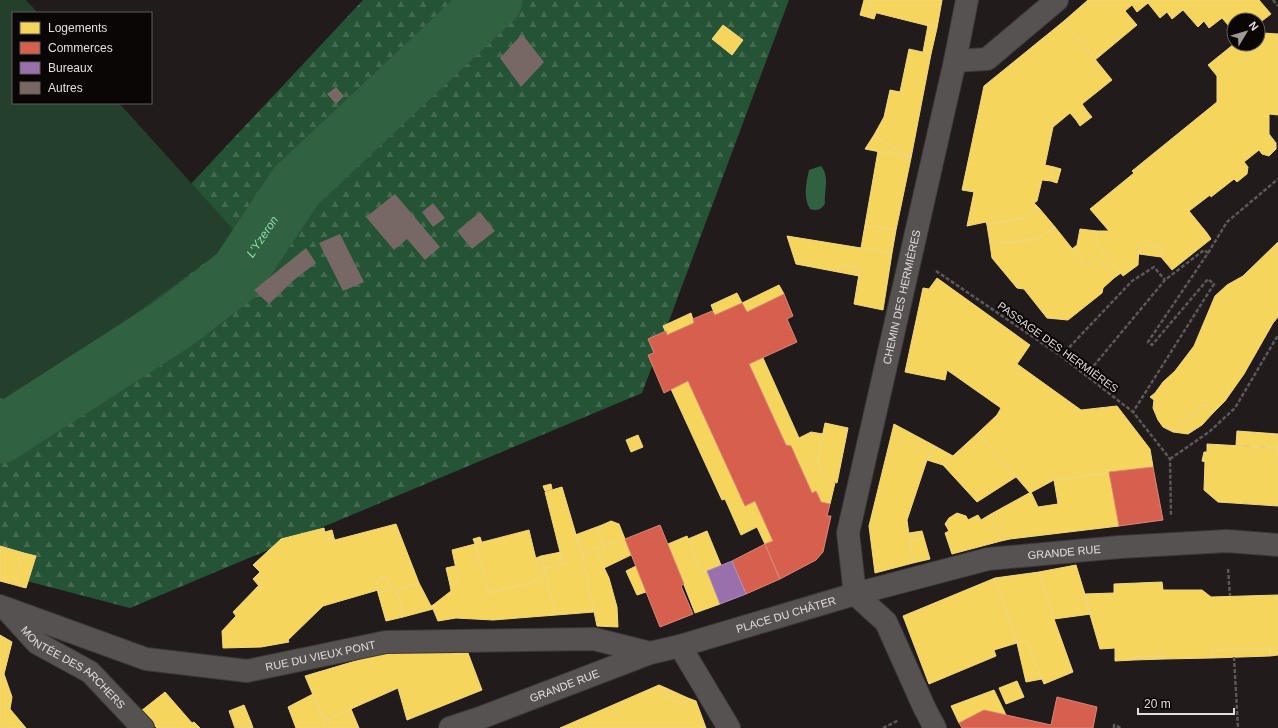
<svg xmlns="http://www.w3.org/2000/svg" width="1278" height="728" font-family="Helvetica,sans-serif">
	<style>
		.forest { fill: url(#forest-firs) }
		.garden { fill: #24402d }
		.water { fill: #306140 }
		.homes { fill: #f6d55c; stroke: #f1d782 }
		.shops { fill: #d6604d; stroke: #da8678 }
		.offices { fill: #9970ab; stroke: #b091b9 }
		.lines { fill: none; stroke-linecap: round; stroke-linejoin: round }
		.stream { stroke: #306140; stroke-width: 10 }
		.river { stroke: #306140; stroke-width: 57 }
		.building { fill: #776865 }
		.pedestrian-casing { stroke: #3e3939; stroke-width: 24 }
		.minor-casing { stroke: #3e3939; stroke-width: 24 }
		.tertiary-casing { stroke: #3e3939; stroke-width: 24 }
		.path { stroke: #5c5857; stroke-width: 2.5; stroke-dasharray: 4 2; stroke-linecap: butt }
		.pedestrian { stroke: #575252; stroke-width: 22 }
		.minor { stroke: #575252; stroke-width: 22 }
		.tertiary { stroke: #575252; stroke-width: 22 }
		.labels { text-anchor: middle; stroke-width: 4; stroke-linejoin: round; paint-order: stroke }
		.street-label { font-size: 11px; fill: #e4dddb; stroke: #0a0606 }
		.water-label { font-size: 12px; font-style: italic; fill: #8fdfa7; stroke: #0a0606 }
	</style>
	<defs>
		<pattern id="forest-firs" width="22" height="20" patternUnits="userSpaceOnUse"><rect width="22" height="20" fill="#245335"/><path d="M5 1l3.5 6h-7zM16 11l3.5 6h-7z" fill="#446b52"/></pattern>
	</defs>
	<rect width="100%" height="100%" fill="#211c1b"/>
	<!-- forest -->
	<path class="forest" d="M363 0H789L642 393 130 608 0 574V388Z"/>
	<!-- garden -->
	<path class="garden" d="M0 0H26L38 13H13V103H119L240 237 0 413Z"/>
	<!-- water -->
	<path class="water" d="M821 166C830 176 824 192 825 203 822 210 817 211 810 209 803 198 806 183 809 170Z"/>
	<!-- homes -->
	<path class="homes" d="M864 0H871L869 11 876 13 874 19 860 15Z
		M871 0H942L937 28 869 11Z
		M1088 0H1259L1271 14 1258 24V20H1234V32L1222 18 1209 28 1204 21 1198 27 1183 10 1172 19 1167 12 1160 18 1148 3 1137 12 1132 5 1125 11 1137 25 1095 60 1064 21Z
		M1064 21 1112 80 1082 104 1087 111 1076 120 1070 113 1053 127 1045 165 1054 167 1051 181 1042 180 1037 201 1034 203 1039 208 1024 218 987 225 986 222 967 226 974 192 962 190 984 86Z
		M723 25 743 40 732 55 712 39Z
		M928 25 937 28 931 54 923 52Z
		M1258 28 1263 33 1278 34V115L1269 114V134L1276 143V149L1269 156 1262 154 1259 150 1244 162 1248 167 1247 174 1237 182 1234 179 1211 197 1210 195 1189 211 1207 233 1202 237 1206 243 1172 270 1161 257 1162 247 1139 244 1138 265 1123 276 1096 242 1097 231H1109L1090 209 1134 173 1132 171 1217 102V76L1208 65 1234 44H1258Z
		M909 49 931 54 911 158 874 135 884 117 890 90 900 92Z
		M1087 111 1092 117 1080 126 1076 120Z
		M874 135 911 158 865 149Z
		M878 151 911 158 896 230 865 225Z
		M1054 167 1061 169 1057 183 1051 181Z
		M1039 208 1055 227 1037 239 990 244 987 225 1024 218Z
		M865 225 896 230 892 253 861 248Z
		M1055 227 1086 266 1097 257 1114 278 1103 288 1102 293 1068 320 1047 318 1024 289 1017 288 992 258 990 244 1037 239Z
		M1080 229 1097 231 1096 242 1121 273 1114 278 1097 257 1086 266 1072 249 1077 245Z
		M1207 233 1211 239 1206 243 1202 237Z
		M787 236 892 253 883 310 854 304 860 268 839 265 838 272 796 264Z
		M1278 242V317L1273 323 1244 374 1225 401 1213 413 1203 404 1173 432 1163 427 1158 420 1153 408 1154 400 1150 397 1155 393 1163 382 1175 371 1194 346 1215 296 1227 285 1243 276Z
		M1139 244 1162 247 1161 257 1139 254Z
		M839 265 860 268 859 276 838 272Z
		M937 278 1030 345 1017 364 1081 410 1117 406 1150 449 1153 467 1054 480 1030 493 978 433 997 415 1001 408 947 370 945 380 905 372 923 288 929 289Z
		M779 285 784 294 747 312 742 303Z
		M737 293 742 303 715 315 711 305Z
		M691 313 694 323 667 335 663 326Z
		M763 358 799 438 811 432 823 434 817 461 824 477 835 483 830 504 821 502 816 491 812 493 791 446 786 445 749 364Z
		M688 381 745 506 755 501 773 541 765 544 757 527 741 535 725 499 722 500 671 389Z
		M1203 404 1213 413 1202 425 1188 434 1173 432Z
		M825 423 848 428 837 483 824 477 817 461Z
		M894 424 935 446 927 460 907 520 913 563 875 573 869 526Z
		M1237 431 1278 434V448L1236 445Z
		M978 433 1016 477 977 502 943 465Z
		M638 435 643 447 631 452 626 440Z
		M1207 444 1278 448V506L1218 502 1204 490 1205 462 1202 461 1204 452H1207Z
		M935 446 953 456 943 465 927 460Z
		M1109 472 1119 526 1010 539 1001 541 991 514 1031 492 1038 507 1058 504 1054 480Z
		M551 484 552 489 545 491 543 486Z
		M562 487 582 555 594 612 556 615 544 568 563 564 545 492Z
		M957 513 966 516 968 520 978 515 981 520 991 514 1001 541 952 554 945 533 949 531 945 524 949 518Z
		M611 521 619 524 625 539 604 546 599 532 602 525Z
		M396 524 419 583 397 589 403 617 386 621 378 593 390 590 387 577 376 581 378 590 323 606 288 640 289 642 261 647 223 648 222 631 236 616 233 612 266 578 253 565 281 539 324 528 326 540 334 538 335 540Z
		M602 525 599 532 604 546 582 555 575 535Z
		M332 530 334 538 326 540 325 532Z
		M529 530 541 580 489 593 475 544Z
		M707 531 721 565 702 573 688 539Z
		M922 531 924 538 910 541 909 533Z
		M687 536 702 573 707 571 720 604 695 613 668 544Z
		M480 537 482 543 475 544 473 539Z
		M924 538 930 559 913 563 910 541Z
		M625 539 631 555 604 568 598 555 606 552 604 546Z
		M475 544 489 593 541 580 536 558 541 556 556 615 493 620 456 618 438 621 433 609V605L451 591 450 585 459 583 452 550Z
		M0 546 24 553 15 585 0 581Z
		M604 546 606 552 598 555 609 578 617 607 618 627 597 626 582 555Z
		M561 552 563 564 544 568 541 556Z
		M24 553 36 556 26 588 15 585Z
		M1076 565 1091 614 1054 619 1039 572Z
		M455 566 459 583 450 585 446 568Z
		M636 566 646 592 637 595 626 571Z
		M260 572 266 578 259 586 253 579Z
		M1039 572 1054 619 1073 672 1044 684 1026 640 1017 643 995 578Z
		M387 577 390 590 378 593 376 581Z
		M995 578 1017 643 994 650 996 656 929 684 903 616Z
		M1162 582 1163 590H1202L1211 597 1278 595V655L1270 656V648L1212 650V658L1164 659V656L1134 657V660L1115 661V648L1100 649 1084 594 1114 593V584Z
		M419 583 431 606 433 605V609L403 617 397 589Z
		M0 635 12 642 4 674 12 697 10 709 26 728H0Z
		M1026 640 1042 679 1026 682 1017 643Z
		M1270 648V656L1212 658V650Z
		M386 652 468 653 482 690 407 720 398 688 324 721 305 676Z
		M1164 656V659L1134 660V657Z
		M1017 681 1024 697 1006 704 999 688Z
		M659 685 666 688 663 695 686 705 688 698 696 701 706 728H560Z
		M666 688 688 698 686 705 663 695Z
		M994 690 1006 715 984 710 959 723 951 706Z
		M165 692 192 723 194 722 200 728H157L141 711Z
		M313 694 327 728H296L288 707Z
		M244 705 251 722 235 728 229 711Z
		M351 709 359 728H327L324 721Z
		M251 722 253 728H237Z"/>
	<!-- shops -->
	<path class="shops" d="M784 294 793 316 787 319 797 342 749 364 786 445 791 446 812 493 816 491 821 502 830 504 827 516H831L823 552 816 560 780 579 765 544 773 541 755 501 745 506 688 381 664 393 648 355 654 353 648 339 666 331 667 335 694 323 693 319 712 311 715 315 742 303 747 312Z
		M1153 467 1163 520 1119 526 1109 472Z
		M660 525 684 584 681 586 693 614 660 627 625 539Z
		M765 544 780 579 746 594 732 561Z
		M1057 697 1097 707 1093 728H962L959 723 984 710 1051 725Z"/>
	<!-- offices -->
	<path class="offices" d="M732 561 746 594 720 604 707 571Z"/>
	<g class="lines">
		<!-- stream -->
		<path class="stream" d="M0 403 15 426"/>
		<!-- river -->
		<path class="river" id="s1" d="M0 435 173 324 237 275 296 186 494 0"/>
	</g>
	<!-- building -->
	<path class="building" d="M522 34 544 62 521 87 500 58Z
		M336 87 344 96 336 104 327 94Z
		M395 194 440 247 425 260 407 239 394 250 366 217Z
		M433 203 445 218 433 227 422 212Z
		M480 212 495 231 472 249 457 231Z
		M340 234 364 282 343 291 319 243Z
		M306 248 316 263 294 280 269 304 254 290Z"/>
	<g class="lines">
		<defs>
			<path id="pedestrian" d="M680 646 729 728"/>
			<g id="minor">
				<path d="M955 61 987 59 1057 0"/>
				<path id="s2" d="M0 606 146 659 247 671 386 642 594 639 650 653"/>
				<path id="s3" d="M6 609 37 643 90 672 143 728"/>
				<path id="s4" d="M935 728 924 707 886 622 855 594 848 533 955 61 967 0"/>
			</g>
			<g id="tertiary">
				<path id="s5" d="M450 728 480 718 650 653 680 646 855 594 988 559 1120 547 1227 541 1278 545"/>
			</g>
		</defs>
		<!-- pedestrian casing -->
		<use href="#pedestrian" class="pedestrian-casing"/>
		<!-- minor casing -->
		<use href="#minor" class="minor-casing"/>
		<!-- tertiary casing -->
		<use href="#tertiary" class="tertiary-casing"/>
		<!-- path -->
		<path class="path" d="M1273 0 1278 6
			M1208 253 1227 222 1278 179
			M936 271 1061 356 1133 412 1170 459 1171 516
			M1061 356 1132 281 1154 267 1165 280
			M1086 375 1165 280 1204 250 1208 253 1148 342 1152 345 1208 279 1214 284 1133 412
			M1170 459 1209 432 1235 408 1278 335
			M1228 569 1230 596
			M1234 657 1238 728
			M883 728 899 720
			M1114 728V725L1121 728"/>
		<!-- pedestrian -->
		<use href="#pedestrian" class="pedestrian"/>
		<!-- minor -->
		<use href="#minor" class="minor"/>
		<!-- tertiary -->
		<use href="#tertiary" class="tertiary"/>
	</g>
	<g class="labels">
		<!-- street labels -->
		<g class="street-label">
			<text dy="4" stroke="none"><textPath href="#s4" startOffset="462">CHEMIN DES HERMIÈRES</textPath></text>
			<text transform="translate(1058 347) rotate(36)" y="4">PASSAGE DES HERMIÈRES</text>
			<text dy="4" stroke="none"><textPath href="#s5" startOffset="641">GRANDE RUE</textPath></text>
			<text dy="4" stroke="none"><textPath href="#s5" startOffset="355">PLACE DU CHÂTER</textPath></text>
			<text dy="4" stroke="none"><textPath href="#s2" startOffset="332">RUE DU VIEUX PONT</textPath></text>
			<text dy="4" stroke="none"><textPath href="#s3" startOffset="90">MONTÉE DES ARCHERS</textPath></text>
			<text dy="4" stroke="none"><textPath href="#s5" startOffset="122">GRANDE RUE</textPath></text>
		</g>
		<!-- water labels -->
		<g class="water-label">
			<text dy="4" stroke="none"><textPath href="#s1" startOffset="332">L'Yzeron</textPath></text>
		</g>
	</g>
	<!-- legend -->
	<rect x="12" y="12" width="140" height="92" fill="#0a0606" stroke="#615c5b"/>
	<rect x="20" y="22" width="20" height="12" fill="#f6d55c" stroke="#615c5b"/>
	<text x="48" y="32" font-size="12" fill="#e4dddb">Logements</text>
	<rect x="20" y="42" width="20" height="12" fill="#d6604d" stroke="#615c5b"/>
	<text x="48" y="52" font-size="12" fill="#e4dddb">Commerces</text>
	<rect x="20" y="62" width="20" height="12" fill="#9970ab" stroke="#615c5b"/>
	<text x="48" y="72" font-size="12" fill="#e4dddb">Bureaux</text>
	<rect x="20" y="82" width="20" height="12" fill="#776865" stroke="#615c5b"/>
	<text x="48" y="92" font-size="12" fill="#e4dddb">Autres</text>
	<!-- north arrow -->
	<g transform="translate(1246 32) rotate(52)"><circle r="19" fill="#0a0606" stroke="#615c5b"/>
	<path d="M0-3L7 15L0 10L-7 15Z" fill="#a09998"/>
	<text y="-6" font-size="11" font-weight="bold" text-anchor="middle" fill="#e4dddb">N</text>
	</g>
	<!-- scale -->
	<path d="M1138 708v6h96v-6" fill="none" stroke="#e4dddb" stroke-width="2"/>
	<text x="1144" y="708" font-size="12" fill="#e4dddb" stroke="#0a0606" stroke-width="3" paint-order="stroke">20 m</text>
</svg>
